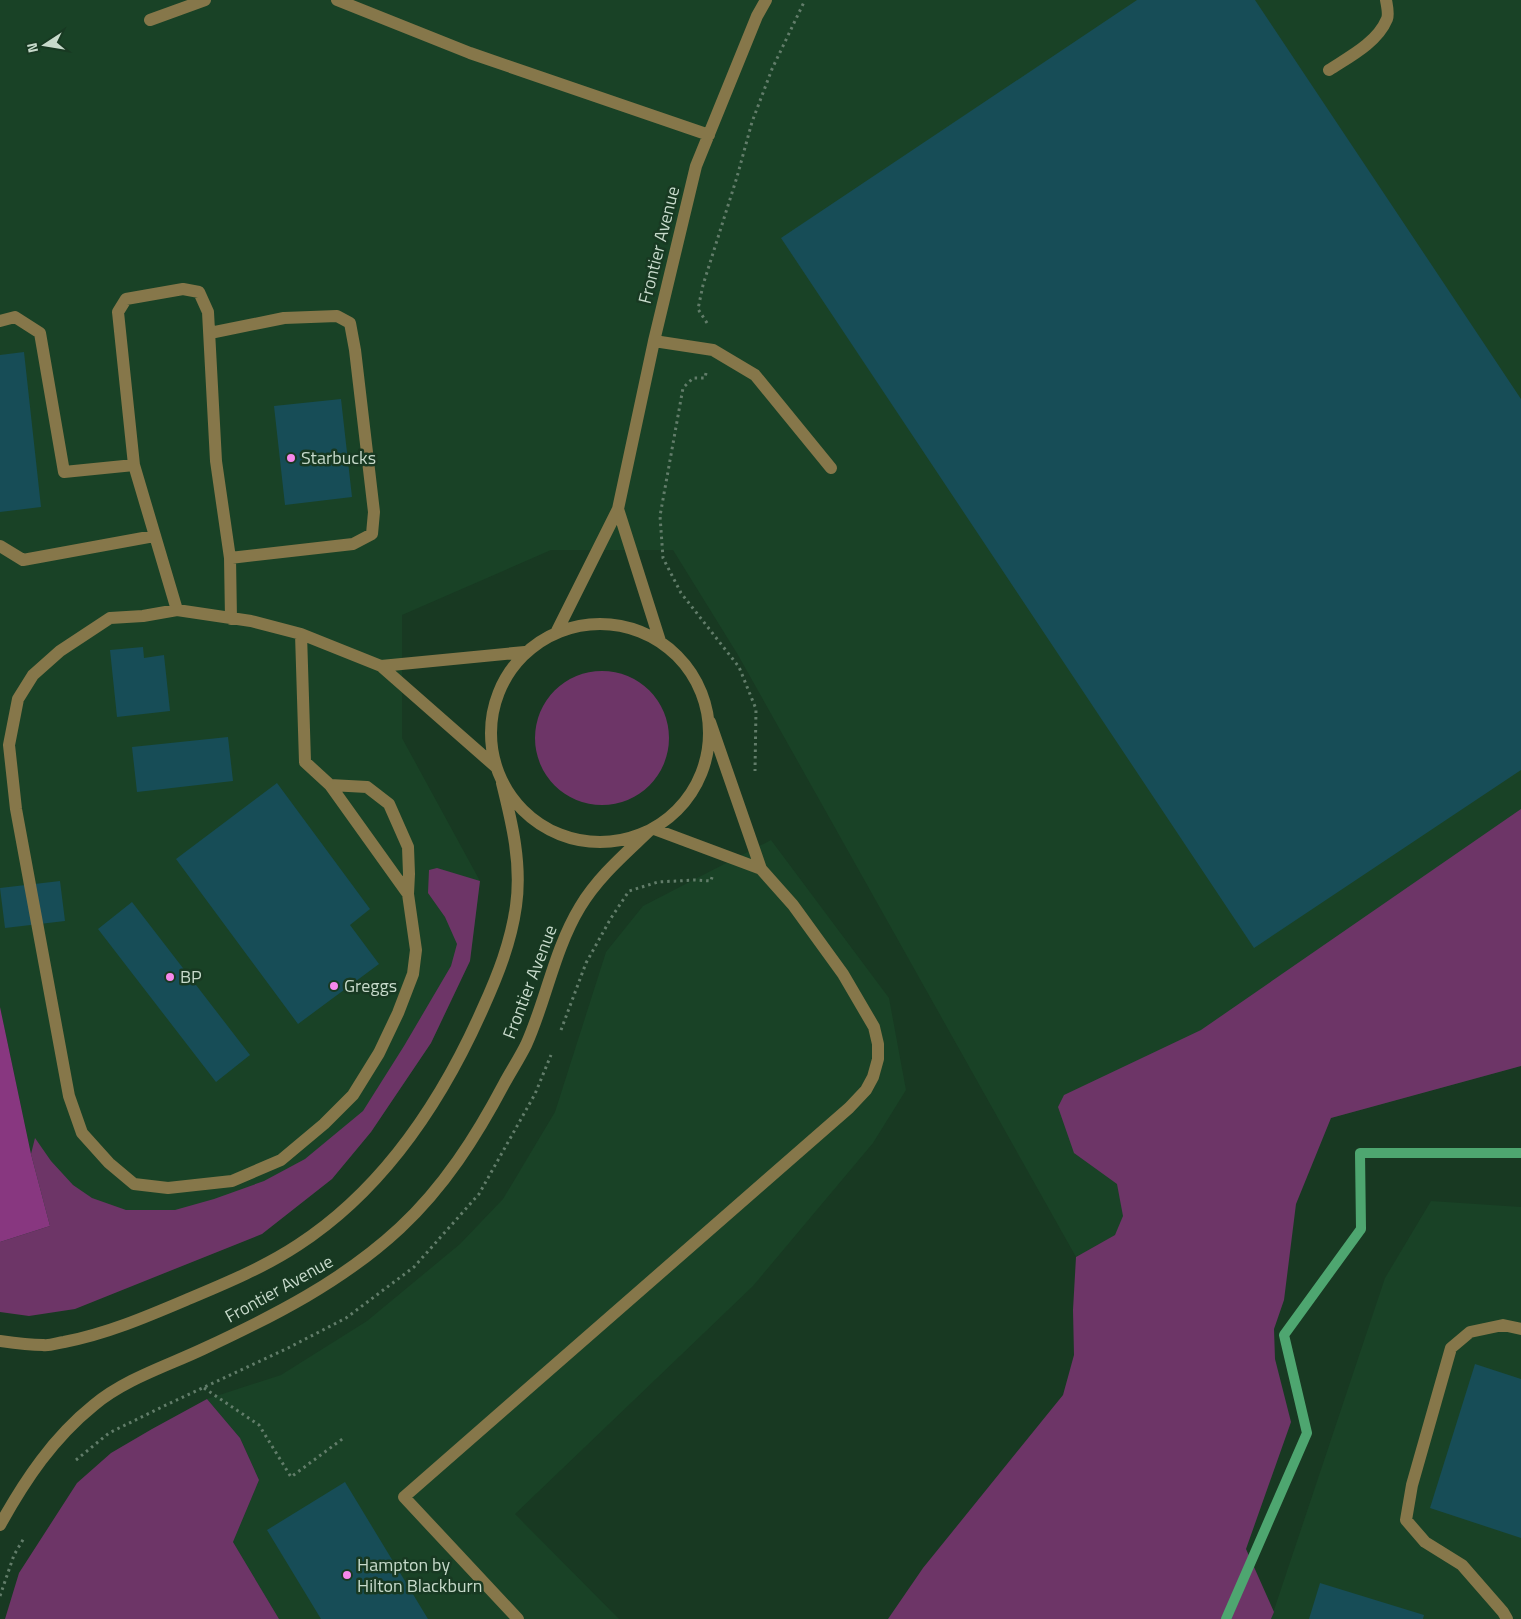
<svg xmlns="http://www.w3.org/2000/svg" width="1521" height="1619" font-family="'Titillium Web',sans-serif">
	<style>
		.built { fill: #194226 }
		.green { fill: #6d3567 }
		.forest { fill: #883780 }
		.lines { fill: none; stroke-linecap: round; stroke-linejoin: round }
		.stream { stroke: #4ea670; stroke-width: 10 }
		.building { fill: #174d57 }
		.path { stroke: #627d6a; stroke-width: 3; stroke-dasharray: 2.5 4; stroke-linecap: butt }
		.minor { stroke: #86774a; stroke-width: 12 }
		.poi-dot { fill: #f788eb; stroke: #183922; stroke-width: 2 }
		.labels { text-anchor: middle; stroke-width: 5; stroke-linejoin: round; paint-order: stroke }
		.street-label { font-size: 18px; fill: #c7dacb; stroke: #183922 }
		.poi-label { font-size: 18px; fill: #c7dacb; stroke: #183922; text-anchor: start }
	</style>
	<rect width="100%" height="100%" fill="#183922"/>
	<!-- built -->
	<path class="built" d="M0 0H1521V1066L1320 1121 1076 1257 738 655 673 550H551L402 615V738L480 881 470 961 431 1043 371 1132 332 1179 262 1234 50 1226 31 1154 0 1007Z
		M771 840 889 998 906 1090 873 1143 753 1286 515 1514 619 1619H279L233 1542 259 1480 240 1438 207 1399 281 1375 367 1321 460 1244 503 1199 555 1112 606 952 643 906Z
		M1431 1201 1521 1207V1619H1271L1385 1278Z"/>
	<!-- green -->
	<path class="green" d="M535 738a67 67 0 1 1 134 0a67 67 0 1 1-134 0Z
		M1521 809V1066L1331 1118 1296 1204 1284 1300 1274 1329 1275 1359 1291 1422 1246 1549 1274 1612 1271 1619H888L923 1568 1063 1395 1074 1355 1073 1310 1076 1257 1115 1235 1123 1216 1117 1184 1074 1153 1058 1107 1064 1095 1201 1030Z
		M437 868 480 881 470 961 431 1043 371 1132 332 1179 262 1234 75 1309 29 1316 0 1312V1242L50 1226 31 1154 35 1138 51 1161 73 1185 92 1198 126 1210H175L214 1199 264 1181 305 1159 363 1111 404 1046 451 966 457 944 445 917 428 893 429 870Z
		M207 1399 240 1438 259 1480 233 1542 279 1619H5L19 1573 77 1483 111 1453 152 1429Z"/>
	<!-- forest -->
	<path class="forest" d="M0 1007 31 1154 50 1226 0 1242Z"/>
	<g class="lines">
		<!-- stream -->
		<path class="stream" d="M1226 1619 1307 1433 1284 1335 1361 1229 1360 1153H1521"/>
	</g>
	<!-- building -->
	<path class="building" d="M1137 0H1255L1521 399V770L1254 948 781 238Z
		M24 352 41 507 0 512V355Z
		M341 399 352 497 285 505 274 406Z
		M143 647 144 658 164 655 170 711 117 717 110 650Z
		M228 737 233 781 137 792 132 747Z
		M277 783 370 909 350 925 379 964 298 1024 176 859Z
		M60 881 65 921 5 928 0 888Z
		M132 902 250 1055 216 1082 98 929Z
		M1475 1364 1521 1379V1538L1430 1508Z
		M345 1482 428 1619H321L267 1530Z
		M1320 1583 1424 1615 1423 1619H1309Z"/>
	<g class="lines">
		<!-- path -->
		<path class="path" d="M707 323 698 309 703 285 737 177 752 122 772 69 805 0
			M706 373 705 378H693L683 388 660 516 663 558 681 593 739 667 756 709 755 771
			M561 1030 586 963 611 918 629 891 658 882 694 880 711 881 712 877
			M204 1388 259 1425 291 1477 345 1437
			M76 1460 109 1433 164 1406 288 1348 346 1318 414 1267 479 1194 535 1094 551 1055
			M0 1596 14 1555 24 1538"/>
		<!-- minor -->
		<path class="minor" d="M337 0 470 53 709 135
			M150 20 205 0
			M1329 70C1349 57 1377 43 1387 19 1389 14 1387 6 1386 0
			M0 321 15 317 40 333 64 472 134 465
			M210 333 284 318 337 316 350 323 355 350 374 512 372 534 353 544 230 558
			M654 341 713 350 755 375 831 468
			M618 509 660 641
			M0 546 23 560 154 536
			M177 610 134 465 118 312 126 299 183 289 199 292 208 312 216 461 230 558 231 619
			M491 733a109 109 0 1 1 218 0a109 109 0 1 1-218 0Z
			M557 631 618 509 654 341 696 166 757 16 766 0
			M301 634 305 762 330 785 408 894 416 950 413 974 398 1013 379 1053 353 1095 324 1124 281 1160 232 1181 168 1188 134 1184 109 1163 82 1133 69 1096 16 809 9 745 18 699 33 675 60 651 110 618 143 616 177 610 251 621 301 634 381 666 496 767
			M381 666 525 652
			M330 785 367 787 389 804 408 847 409 874 408 894
			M654 829 761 869
			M0 1341C14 1343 29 1345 43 1345 50 1346 57 1343 64 1342 106 1334 146 1317 186 1300 224 1284 263 1268 298 1245 384 1189 442 1101 483 1008 498 975 511 942 516 906 522 864 512 823 502 783
			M0 1525C25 1480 53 1438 94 1405 125 1379 167 1366 203 1349 274 1316 343 1281 400 1228 444 1187 476 1137 504 1084 511 1071 519 1059 526 1045 546 1001 554 950 580 907 598 877 624 855 649 831
			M518 1619 404 1497 849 1108 866 1090 873 1077 878 1059V1044L874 1027 843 974 793 905 761 869 710 722
			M1507 1619 1503 1612 1462 1565 1425 1542 1406 1520 1412 1485 1451 1348 1470 1332 1503 1325 1521 1329"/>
	</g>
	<!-- markers -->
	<g class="poi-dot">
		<circle cx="291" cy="458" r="5"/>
		<circle cx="170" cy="977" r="5"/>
		<circle cx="334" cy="986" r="5"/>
		<circle cx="347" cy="1575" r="5"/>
	</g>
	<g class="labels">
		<!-- street labels -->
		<g class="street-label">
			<text transform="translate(659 245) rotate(-76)" y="6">Frontier Avenue</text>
			<text transform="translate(530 982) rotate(-69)" y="6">Frontier Avenue</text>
			<text transform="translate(279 1289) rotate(-29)" y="6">Frontier Avenue</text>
		</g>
		<!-- poi labels -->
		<g class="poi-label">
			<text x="301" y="464">Starbucks</text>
			<text x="180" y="983">BP</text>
			<text x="344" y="992">Greggs</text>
			<text x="357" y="1571">Hampton by<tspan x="357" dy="21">Hilton Blackburn</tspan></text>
		</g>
	</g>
	<!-- north arrow -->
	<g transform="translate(45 45) rotate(258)" stroke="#183922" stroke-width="4" paint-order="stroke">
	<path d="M0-4L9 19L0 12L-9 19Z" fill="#c7dacb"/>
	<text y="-8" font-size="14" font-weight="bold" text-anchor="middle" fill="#c7dacb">N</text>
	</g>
</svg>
